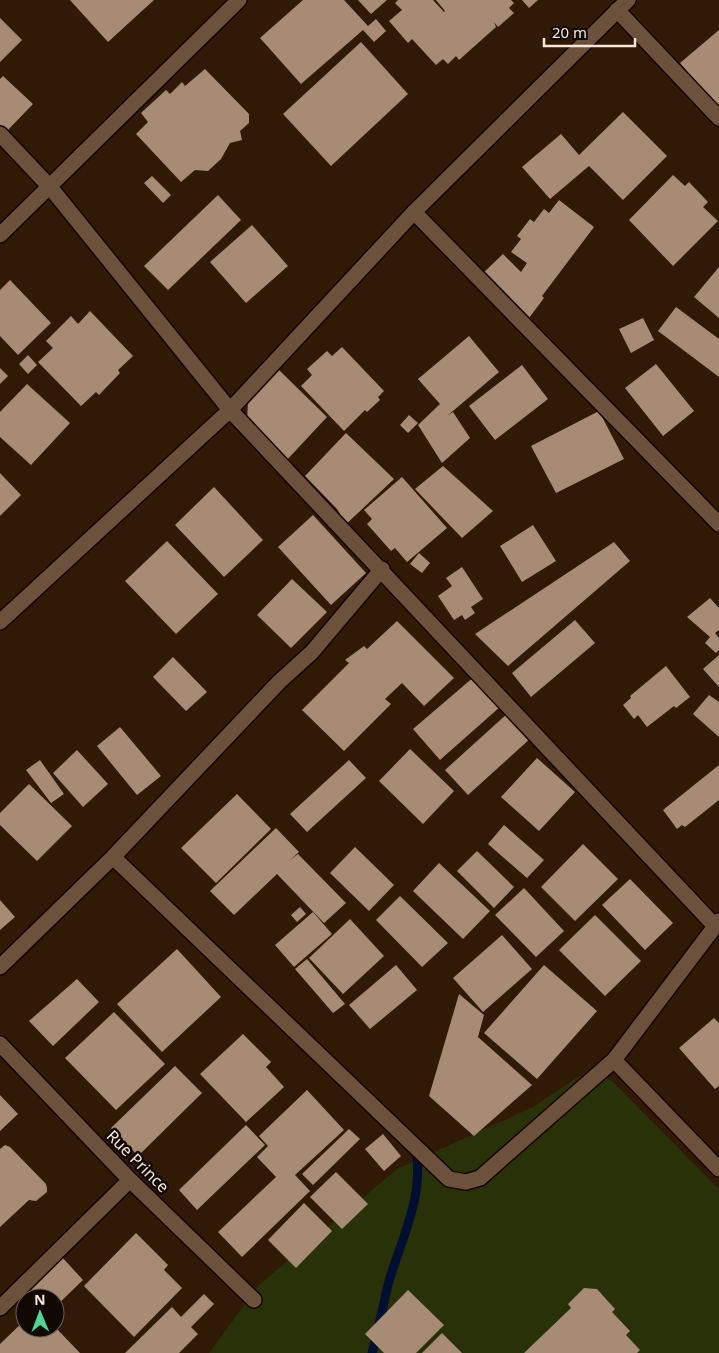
<svg xmlns="http://www.w3.org/2000/svg" width="719" height="1353" font-family="'Noto Sans',sans-serif">
	<style>
		.green { fill: #283108 }
		.lines { fill: none; stroke-linecap: round; stroke-linejoin: round }
		.stream { stroke: #000f31; stroke-width: 9 }
		.building { fill: #a88b75 }
		.street-casing { stroke: #170400; stroke-width: 18 }
		.secondary-casing { stroke: #170400; stroke-width: 18 }
		.street { stroke: #6c523d; stroke-width: 15 }
		.secondary { stroke: #6c523d; stroke-width: 15 }
		.labels { text-anchor: middle; stroke-width: 5; stroke-linejoin: round; paint-order: stroke }
		.street-label { font-size: 16px; fill: #f7e7dc; stroke: #110802 }
	</style>
	<rect width="100%" height="100%" fill="#301a06"/>
	<!-- green -->
	<path class="green" d="M590 1069 613 1082 719 1189V1353H209L259 1285 397 1169 533 1107Z"/>
	<g class="lines">
		<!-- stream -->
		<path class="stream" d="M372 1353C379 1329 383 1305 389 1281 402 1238 424 1196 416 1150"/>
	</g>
	<!-- building -->
	<path class="building" d="M70 0H154L108 42Z
		M303 0H344L368 26 376 19 386 31 374 42 363 30 301 84 260 38Z
		M358 0H387L371 14Z
		M398 0H433L444 12 445 11 436 0H511L514 3 509 8 514 13 498 27 494 22 496 27 459 60 456 56 448 64 443 59 436 65 412 39 408 43 389 21 402 10 395 3Z
		M522 0H538L529 8Z
		M0 18 22 40 0 62Z
		M719 30V109L680 63Z
		M361 42 408 94 331 166 283 114Z
		M205 69 249 114V123L240 131 242 140 230 143 221 159 208 171 195 170 181 182 136 134 148 122 141 113 166 90 170 94 182 82 185 86Z
		M3 76 33 104 5 133 0 128V79Z
		M623 112 667 156 623 200 589 166 550 199 522 167 561 134 579 155Z
		M673 175 685 186 689 182 708 202 703 207 718 221 673 266 629 220Z
		M152 176 171 195 163 203 144 183Z
		M218 195 241 220 168 290 144 266Z
		M559 200 594 227 542 296 544 298 526 322 481 275 503 254 521 272 527 263 511 252 521 239 517 236 530 219 534 222 544 209 549 213Z
		M252 225 288 266 246 303 210 262Z
		M719 267V318L694 297Z
		M10 280 51 323 18 355 0 336V290Z
		M676 307 719 339V377L658 331Z
		M90 311 133 356 118 370 120 373 99 395 96 392 81 406 38 362 53 348 46 341 71 316 78 324Z
		M643 318 654 340 631 353 619 329Z
		M469 336 499 372 447 416 453 412 470 438 442 463 418 425 440 404 418 379Z
		M342 347 384 391 378 397 380 400 367 412 365 410 344 431 301 386 312 375 307 369 327 351 332 356Z
		M28 355 37 365 28 374 19 364Z
		M656 364 694 411 663 436 625 388Z
		M522 365 548 399 495 440 469 406Z
		M0 368 8 376 0 384Z
		M279 370 327 417 284 463 247 421 248 401Z
		M27 384 70 423 31 465 0 437V412Z
		M599 411 624 459 556 493 531 446Z
		M409 415 418 423 408 433 400 425Z
		M346 433 394 479 341 529 334 521 340 514 337 509 305 476Z
		M443 466 493 511 462 538 415 489Z
		M0 473 21 495 0 516Z
		M402 477 447 528 407 562 395 548 391 551 367 524 372 519 364 510Z
		M214 487 263 540 224 577 175 525Z
		M313 515 366 573 331 605 278 547Z
		M533 525 556 561 522 582 500 546Z
		M167 541 218 594 176 634 125 581Z
		M614 542 630 561 508 666 475 634Z
		M419 553 430 563 422 573 410 564Z
		M462 567 483 599 471 607 475 613 465 620 462 615 454 620 438 596 452 586 446 578Z
		M292 579 327 612 291 648 257 615Z
		M710 598 719 608V630L715 633 719 638V650L716 653 705 643 710 637 687 617Z
		M575 620 595 643 531 697 512 673Z
		M397 621 454 678 424 706 402 683 385 699 391 704 344 751 302 710 349 663 345 660 364 646 367 649Z
		M719 655V687L703 669Z
		M173 657 207 692 186 711 153 677Z
		M666 666 690 697 676 708 674 706 647 727 638 715 634 719 623 705 631 698 630 696Z
		M475 676 501 706 440 760 413 729Z
		M709 695 719 702V737L693 714Z
		M508 713 531 738 468 795 445 770Z
		M120 727 161 776 137 795 97 746Z
		M410 749 454 791 423 824 379 781Z
		M77 750 108 784 83 807 53 773Z
		M537 758 575 792 539 831 501 797Z
		M40 760 64 794 51 803 26 770Z
		M349 760 366 778 307 832 290 814Z
		M719 765V800L685 827 682 825 677 829 663 810Z
		M29 784 72 826 37 861 0 825V813Z
		M237 794 271 829 216 883 181 848Z
		M504 825 544 860 527 878 488 844Z
		M276 828 299 852 289 861 298 854 346 903 324 923 277 874 234 915 210 891Z
		M583 844 618 879 575 921 541 887Z
		M355 847 394 885 369 911 330 873Z
		M477 851 514 887 494 908 457 871Z
		M439 863 490 911 463 939 413 891Z
		M630 879 673 923 645 950 602 905Z
		M524 888 564 931 536 957 495 915Z
		M400 896 448 943 422 967 376 920Z
		M0 900 15 917 0 930Z
		M300 907 306 914 297 922 291 915Z
		M313 912 332 934 294 967 275 945Z
		M595 915 641 961 605 996 559 950Z
		M350 919 384 956 343 994 309 958Z
		M502 935 532 969 483 1012 453 978Z
		M177 949 221 997 162 1052 117 1004Z
		M307 959 345 1004 333 1013 295 969Z
		M396 965 417 990 370 1029 349 1005Z
		M544 965 597 1011 537 1079 484 1033Z
		M77 979 99 1002 53 1046 29 1021Z
		M459 994 484 1015 478 1037 532 1085 474 1136 429 1096Z
		M114 1012 165 1064 116 1110 65 1058Z
		M714 1018 719 1023V1086L715 1089 679 1048Z
		M243 1034 271 1062 266 1067 284 1087 246 1122 200 1074Z
		M175 1066 202 1093 138 1156 111 1128Z
		M307 1090 344 1130 295 1175 310 1191 242 1257 218 1232 276 1177 257 1157 268 1146 259 1136Z
		M0 1095 18 1114 0 1131Z
		M246 1125 265 1145 197 1210 179 1190Z
		M349 1129 360 1139 313 1185 302 1174Z
		M383 1134 401 1156 384 1171 365 1149Z
		M5 1145 10 1147 46 1184 47 1188V1192L36 1201 29 1200 0 1227V1149Z
		M336 1172 368 1204 342 1229 310 1197Z
		M304 1203 332 1231 296 1268 268 1240Z
		M136 1233 168 1265 164 1270 182 1288 134 1337 84 1286Z
		M61 1256 83 1280 55 1307V1298H37L27 1288Z
		M584 1288 597 1289 615 1309 612 1312 630 1331 626 1335 640 1350 637 1353H524L571 1308 568 1304Z
		M408 1290 444 1325 416 1353H384L365 1334Z
		M204 1294 214 1304 191 1327 198 1334 179 1353H125L172 1307 181 1317Z
		M25 1320V1328H56L80 1353H0V1344Z
		M442 1333 462 1353H422Z"/>
	<g class="lines">
		<defs>
			<path id="street" d="M617 10 719 118
				M0 134 50 187 230 410 714 925
				M414 212 719 524
				M0 235 239 0
				M113 857 279 682 312 652 382 569
				M0 967 113 857 449 1179 466 1182 480 1178 614 1060 719 1169
				M0 1044 130 1180 254 1300
				M614 1060 719 921
				M0 1308 130 1180"/>
			<path id="secondary" d="M0 622 230 410 414 212 628 0"/>
		</defs>
		<!-- street casing -->
		<use href="#street" class="street-casing"/>
		<!-- secondary casing -->
		<use href="#secondary" class="secondary-casing"/>
		<!-- street -->
		<use href="#street" class="street"/>
		<!-- secondary -->
		<use href="#secondary" class="secondary"/>
	</g>
	<g class="labels">
		<!-- street labels -->
		<g class="street-label">
			<text transform="translate(138 1161) rotate(45)" y="6">Rue Prince</text>
		</g>
	</g>
	<!-- north arrow -->
	<g transform="translate(40 1313) rotate(359)"><circle r="24" fill="#110802" stroke="#6d6159"/>
	<path d="M0-4L9 19L0 12L-9 19Z" fill="#54d396"/>
	<text y="-8" font-size="14" font-weight="bold" text-anchor="middle" fill="#f7e7dc">N</text>
	</g>
	<!-- scale -->
	<path d="M544 38v8h91v-8" fill="none" stroke="#f7e7dc" stroke-width="2.5"/>
	<text x="552" y="38" font-size="15" fill="#f7e7dc" stroke="#110802" stroke-width="4" paint-order="stroke">20 m</text>
</svg>
